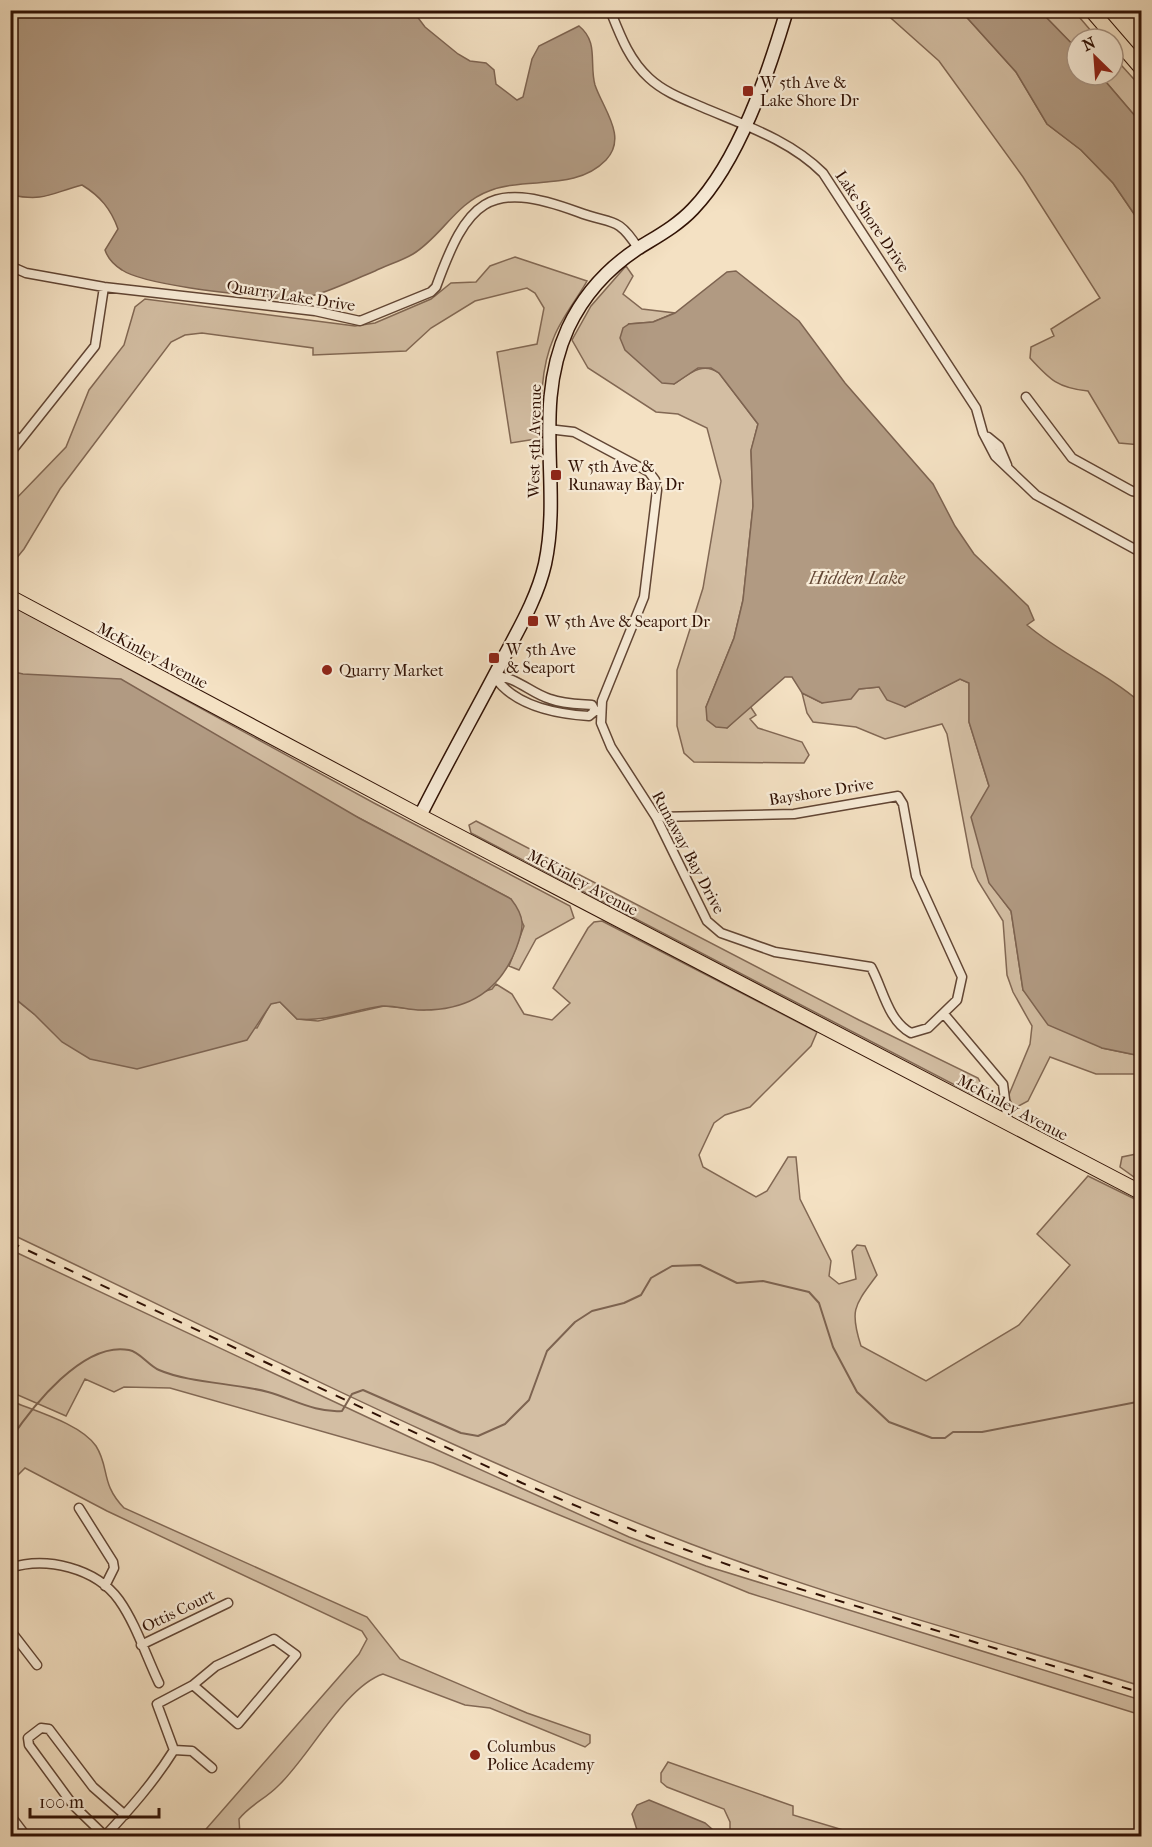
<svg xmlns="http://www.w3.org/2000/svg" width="1152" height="1847" font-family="'IM FELL French Canon',serif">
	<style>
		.green { fill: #d3bea3; stroke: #826854; stroke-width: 1.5 }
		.water { fill: #b19a82; stroke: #7d6350; stroke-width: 1.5 }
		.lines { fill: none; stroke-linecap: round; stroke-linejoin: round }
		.stream { stroke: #7d6350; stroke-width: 2 }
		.minor-casing { stroke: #614534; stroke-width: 11 }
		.secondary-casing { stroke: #301104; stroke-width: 15 }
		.primary-casing { stroke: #301104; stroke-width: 16 }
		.minor { stroke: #f8ecd8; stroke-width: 8 }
		.secondary { stroke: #f8ecd8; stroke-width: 12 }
		.primary { stroke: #f4e1c3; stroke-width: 14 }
		.rail { stroke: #301104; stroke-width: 2; stroke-dasharray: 10 10; stroke-linecap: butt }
		.poi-dot { fill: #8f2418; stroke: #f8ecd8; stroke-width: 2 }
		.labels { text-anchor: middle; stroke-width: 4.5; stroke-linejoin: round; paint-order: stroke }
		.poi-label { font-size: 16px; fill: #301104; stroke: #f8ecd8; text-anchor: start }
		.street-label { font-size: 16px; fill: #301104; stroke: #f8ecd8 }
		.water-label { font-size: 18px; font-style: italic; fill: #644836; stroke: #f8ecd8 }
	</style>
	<rect width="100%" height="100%" fill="#f4e1c3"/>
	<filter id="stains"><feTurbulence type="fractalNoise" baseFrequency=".00333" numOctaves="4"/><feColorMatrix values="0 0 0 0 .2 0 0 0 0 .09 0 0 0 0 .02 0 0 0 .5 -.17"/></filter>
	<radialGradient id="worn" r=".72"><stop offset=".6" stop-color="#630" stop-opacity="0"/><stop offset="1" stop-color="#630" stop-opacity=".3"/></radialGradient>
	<!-- green -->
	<path class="green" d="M883 11H961L1016 72 1047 124 1081 150 1113 183 1141 224V445L1119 443 1088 391C1058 388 1050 380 1030 358L1031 347 1054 336 1051 329 1100 298 1023 177 939 61Z
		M1040 11H1074L1098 39H1077V49Z
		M1113 56 1141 87V123L1100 75H1113Z
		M515 257 587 281C577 299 562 317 554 337 540 369 541 403 542 438L511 443 497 352 537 344 544 308 535 293 527 288 475 301 431 328 406 351 313 355V348L202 333 185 335 171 342 60 489 24 549 11 565V504L66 447 89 390 124 345 135 307 145 299 355 326 375 323 431 299 451 283 476 282 490 266Z
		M626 266 633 276 623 294 642 309 675 313 653 322 629 324 674 384C689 374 702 361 719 373L758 424 751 451 753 506 743 600 734 638 706 707 727 728 750 706 756 715 750 719 758 728 802 742 809 755 804 763 694 762 684 753 677 726V670L703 588 721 481 707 428 678 414 656 412 588 368 572 340 591 306Z
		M10 604 374 803 570 906 574 918 536 939 519 970 509 966 524 926 511 899 359 818 11 671Z
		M960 679 969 683V722L989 786V882L1011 911 1023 990 1102 1048 1141 1056V1074H1096L1050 1057 1028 1101 1015 1108 1008 1097 1030 1044 1032 1026 1013 992 1007 975 1003 921 978 881 972 867 947 734 942 724 885 739 856 727 813 722 807 713 802 693 822 703 859 689 879 687 905 707Z
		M476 821 859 1020 978 1078 983 1087 982 1094H972L471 833 469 825Z
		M602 921 817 1032 811 1046 750 1107 725 1115 714 1123 699 1155 703 1167 756 1197 767 1191 788 1157H796L800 1199 831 1261 829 1276 839 1284 856 1279 852 1251 857 1245 865 1246 877 1275C855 1305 849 1309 861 1346L926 1381 1019 1325 1070 1265 1037 1234 1088 1176 1141 1202V1686C992 1640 838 1600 691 1544 458 1455 235 1340 11 1234L10 995 34 1014 257 1028 271 1003 280 1002 297 1019 318 1021 384 1006 424 1010 492 989 496 984 512 994 524 1014 552 1020 570 1003 553 988 588 928 594 922Z
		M1141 1153H1142L1141 1182 1120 1167 1122 1157Z
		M11 1250 435 1449 629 1537 706 1566 1141 1700V1715L749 1593 433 1463 170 1388 124 1387 114 1392 85 1379 66 1416 11 1392Z
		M11 1401C35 1411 81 1424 96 1446 110 1468 100 1483 124 1508L367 1617 400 1659 527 1713 590 1735V1743L585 1747 490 1708 465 1705 383 1674C344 1687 308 1759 277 1787 265 1799 250 1805 239 1819L240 1836H200L359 1654 367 1639 362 1631 107 1511 25 1468 11 1482Z
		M668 1762 793 1806V1815L863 1836H730V1822L724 1809 667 1787 661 1782V1773Z"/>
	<!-- water -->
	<path class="water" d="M19 11H413L425 27 458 54 470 61 486 63 494 70 496 84 517 100 523 97 532 59 539 46 579 26C599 42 589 63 595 85 603 109 628 137 606 160 575 192 527 176 489 191 456 203 441 237 413 254 401 261 387 265 375 271 348 282 323 295 294 300 259 296 147 287 122 270 114 265 108 259 105 250L118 229C111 209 100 196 82 185 51 193 45 202 11 195L10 12Z
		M961 11H1040L1077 49V75H1100L1141 123V224L1113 183 1081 150 1047 124 1016 72Z
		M736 271 799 321 845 383 933 484 955 526 974 554 1028 606 1034 620 1027 625C1062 655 1107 673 1141 703V1056L1102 1048 1048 1025 1023 990 1011 911 989 883 971 817 989 786 969 722V683L960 679 905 707 887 700 879 687 859 689 851 699 822 703 802 693 792 677H785L727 728 716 727 707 720 706 707 734 638 743 600 753 506 751 450 758 424 719 373 711 368H698L674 384 662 383 625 350 620 338 623 328 629 324 653 322 675 313 727 272Z
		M10 671 23 674 121 679 359 818 511 899C526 918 524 928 516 949 500 990 468 1010 424 1010 410 1011 396 1005 382 1006 353 1010 327 1022 297 1019L280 1002 271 1004 247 1040 137 1069 90 1059 62 1042 34 1014 11 995Z
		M649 1800 705 1823 712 1829 711 1836H648L637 1830 632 1814 637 1805Z"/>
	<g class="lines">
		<!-- stream -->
		<path class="stream" d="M10 1440C32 1407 83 1341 129 1350 140 1352 148 1365 159 1370 189 1383 235 1383 268 1392 293 1399 315 1413 342 1411L352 1394 363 1390 461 1433 478 1436 505 1424 529 1400 547 1351 575 1322 592 1311 624 1303 641 1295 651 1278 672 1266 700 1265 737 1283 763 1281 809 1292 819 1303 833 1347 857 1392 889 1422 932 1438H945L953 1432H982L1142 1401"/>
		<defs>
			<path id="minor" d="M544 10H561
				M610 10C620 35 629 60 649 78 664 92 683 99 702 107 744 125 790 140 823 173L976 408 983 433 995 456 1036 495 1142 553
				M10 266 26 273 104 287 315 311 360 321 431 292 436 287C467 202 487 178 578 212 612 225 617 215 638 248
				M1026 397 1072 458 1132 491 1142 493
				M548 429 574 432 649 472 655 480 657 490 644 597 602 701 601 723 611 747 656 817 707 921 721 933 775 952 871 967C883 989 888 1021 911 1033L928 1028 957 1000 962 977 916 876 903 804 898 796 794 814 656 817
				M10 432 20 440
				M988 437 999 446 1007 465
				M10 453 95 346 104 287
				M494 676C514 706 556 714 589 716L595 711H601
				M494 676C516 676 530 693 550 699 563 704 577 704 592 705L595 711
				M944 1014 1003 1084 1008 1123
				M79 1508 113 1562 114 1568 105 1586
				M10 1568C46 1556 96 1568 119 1600 136 1624 146 1656 159 1683
				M10 1630 37 1665
				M141 1645 228 1603
				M174 1750 157 1704 193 1685 216 1666 274 1639 296 1655 238 1724 193 1685
				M174 1750 192 1751 212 1768
				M10 1815 26 1836
				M125 1815 93 1787 49 1729 41 1728 28 1738 29 1745 73 1805 105 1836C130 1809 154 1782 174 1750"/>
			<path id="secondary" d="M420 816C446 764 475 713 502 661 518 630 537 599 545 564 562 485 532 407 568 328 583 296 607 269 637 249 656 237 677 226 693 209 739 161 768 74 787 10"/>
			<path id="primary" d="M1091 10 1142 69
				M10 597 420 816 1142 1193"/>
		</defs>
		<!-- minor casing -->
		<use href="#minor" class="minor-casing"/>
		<!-- secondary casing -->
		<use href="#secondary" class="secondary-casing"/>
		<!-- primary casing -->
		<use href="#primary" class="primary-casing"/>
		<!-- minor -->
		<use href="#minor" class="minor"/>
		<!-- secondary -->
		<use href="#secondary" class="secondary"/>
		<!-- primary -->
		<use href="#primary" class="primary"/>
		<!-- rail -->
		<path class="rail" d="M10 1242 522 1483 650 1537 777 1582 1142 1693"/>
	</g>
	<!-- markers -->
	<g class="poi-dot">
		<rect x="742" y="85" width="12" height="12" rx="3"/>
		<rect x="550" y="469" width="12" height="12" rx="3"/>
		<rect x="527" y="615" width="12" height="12" rx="3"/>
		<rect x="488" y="652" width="12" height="12" rx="3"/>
		<circle cx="327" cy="670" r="6"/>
		<circle cx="475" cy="1755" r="6"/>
	</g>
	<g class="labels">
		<!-- poi labels -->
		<g class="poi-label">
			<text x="760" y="88">W 5th Ave &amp;<tspan x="760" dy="18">Lake Shore Dr</tspan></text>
			<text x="568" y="472">W 5th Ave &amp;<tspan x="568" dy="18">Runaway Bay Dr</tspan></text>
			<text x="545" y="627">W 5th Ave &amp; Seaport Dr</text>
			<text x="506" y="655">W 5th Ave<tspan x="506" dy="18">&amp; Seaport</tspan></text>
			<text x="339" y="676">Quarry Market</text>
			<text x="487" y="1752">Columbus<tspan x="487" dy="18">Police Academy</tspan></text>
		</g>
		<!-- street labels -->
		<g class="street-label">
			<text transform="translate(873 221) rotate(56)" y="6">Lake Shore Drive</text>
			<text transform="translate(291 295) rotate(9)" y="6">Quarry Lake Drive</text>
			<text transform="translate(534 441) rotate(-89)" y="6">West 5th Avenue</text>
			<text transform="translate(153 655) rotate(28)" y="6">McKinley Avenue</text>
			<text transform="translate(821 791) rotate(-9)" y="6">Bayshore Drive</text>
			<text transform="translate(689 852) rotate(62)" y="6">Runaway Bay Drive</text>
			<text transform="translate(583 882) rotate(28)" y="6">McKinley Avenue</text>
			<text transform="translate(1013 1107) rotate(28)" y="6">McKinley Avenue</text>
			<text transform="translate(178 1610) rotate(-26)" y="6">Ottis Court</text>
		</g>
		<!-- water labels -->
		<g class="water-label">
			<text x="857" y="584">Hidden Lake</text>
		</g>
	</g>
	<!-- margin -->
	<rect width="1152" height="1847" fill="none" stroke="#f4e1c3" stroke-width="36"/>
	<rect x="12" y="12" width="1128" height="1823" fill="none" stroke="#301104" stroke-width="3"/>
	<rect x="18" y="18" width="1116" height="1811" fill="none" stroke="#301104" stroke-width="1.5"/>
	<!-- north arrow -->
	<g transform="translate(1095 57) rotate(335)"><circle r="28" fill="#f8ecd8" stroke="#a89483" stroke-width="1.5"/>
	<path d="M0-4.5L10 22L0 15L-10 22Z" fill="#8f2418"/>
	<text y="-9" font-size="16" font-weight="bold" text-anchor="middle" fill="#301104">N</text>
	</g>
	<!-- scale -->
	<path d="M30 1808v9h129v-9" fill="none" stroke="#301104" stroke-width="3"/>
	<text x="39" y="1808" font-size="18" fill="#301104" stroke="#f8ecd8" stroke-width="4.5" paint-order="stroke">100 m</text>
	<rect width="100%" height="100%" filter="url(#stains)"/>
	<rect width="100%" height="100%" fill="url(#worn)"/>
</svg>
